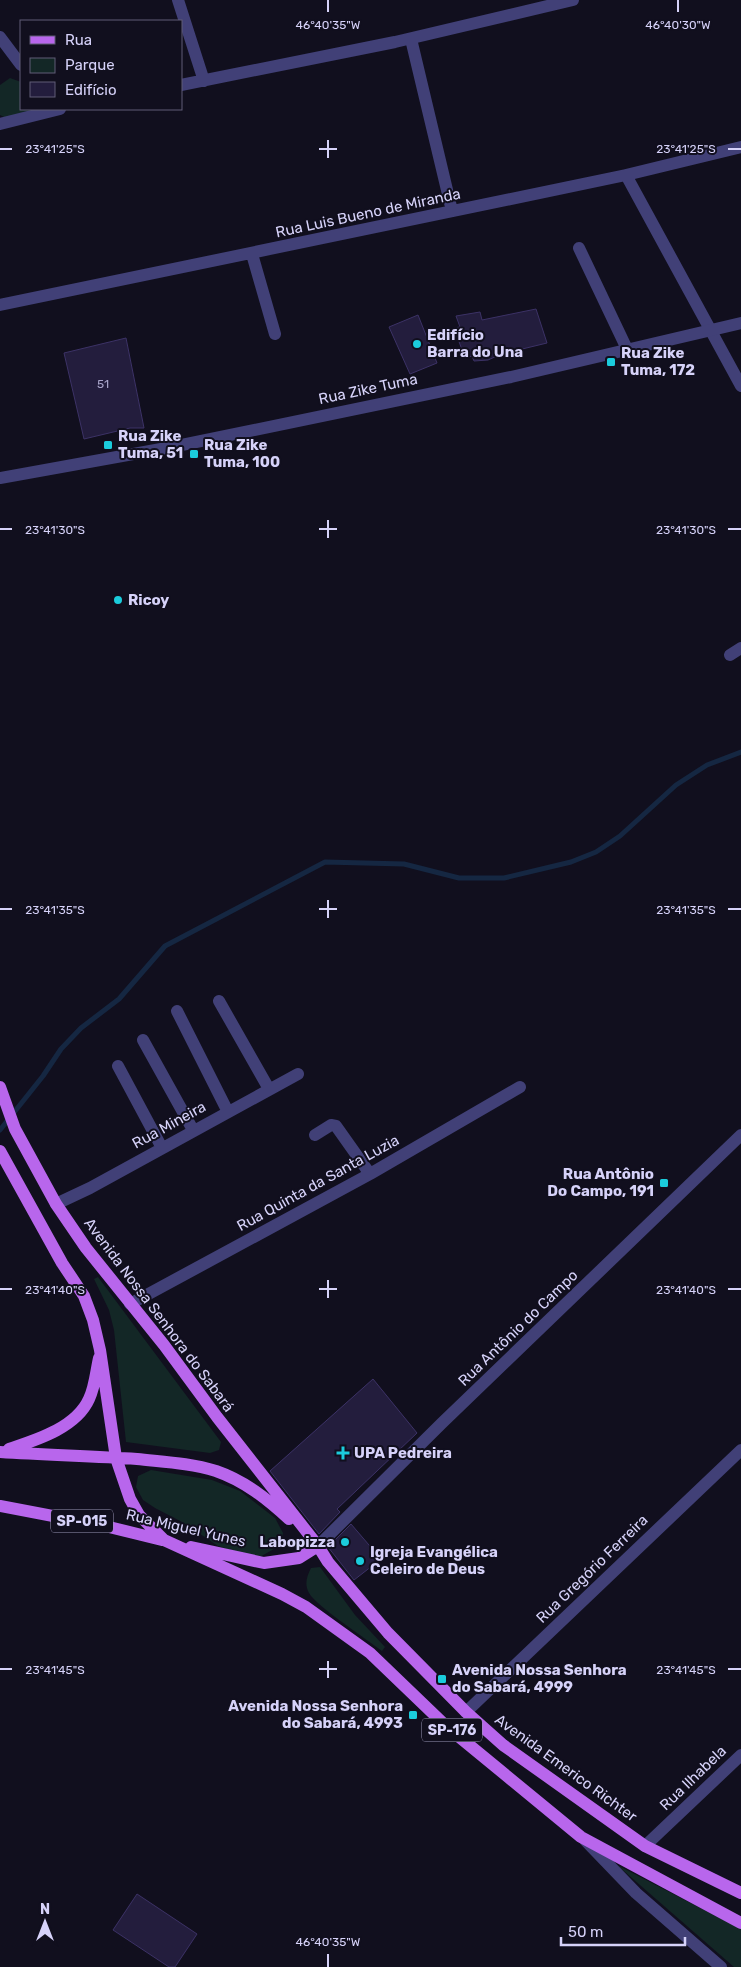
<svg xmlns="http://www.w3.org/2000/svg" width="741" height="1967" font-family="Rubik,sans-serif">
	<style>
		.green { fill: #132726 }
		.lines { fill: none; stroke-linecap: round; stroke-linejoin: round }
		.stream { stroke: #152742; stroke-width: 5 }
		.building { fill: #231d3d; stroke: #3c3266 }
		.minor { stroke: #414077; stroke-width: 12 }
		.tertiary { stroke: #414077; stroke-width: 12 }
		.primary { stroke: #b866ec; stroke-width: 12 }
		.ticks { fill: none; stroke: #d6d2f9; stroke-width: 2 }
		.poi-dot { fill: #1bccdc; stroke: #110f1e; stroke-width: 2 }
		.labels { text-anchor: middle; stroke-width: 4; stroke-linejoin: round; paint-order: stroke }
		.number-label { font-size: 12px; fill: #a9a5ca }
		.shield { fill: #110f1e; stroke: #9b98b7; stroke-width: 1 }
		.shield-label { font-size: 14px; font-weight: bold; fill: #d6d2f9 }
		.street-label { font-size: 15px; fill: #d6d2f9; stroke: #110f1e }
		.poi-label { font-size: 15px; font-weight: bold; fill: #d6d2f9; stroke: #110f1e; text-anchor: start }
		.ticks-label { font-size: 12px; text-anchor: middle; fill: #d6d2f9; stroke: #110f1e; stroke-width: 4; stroke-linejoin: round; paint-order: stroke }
	</style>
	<rect width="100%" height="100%" fill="#110f1e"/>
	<!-- green -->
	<path class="green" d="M10 78 21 82V109H42L6 118 0 115V85Z
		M98 1277 221 1442 219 1450 210 1453 126 1442 114 1330 109 1310 94 1279Z
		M151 1470 212 1480 240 1491 275 1518 283 1533 281 1545 258 1558 218 1546 184 1523 155 1508 143 1500 136 1487 138 1476Z
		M320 1567 355 1615 385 1647 382 1651C368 1640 316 1606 309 1593 304 1584 307 1576 311 1568Z
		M617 1865 741 1929V1967H734Z"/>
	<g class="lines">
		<!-- stream -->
		<path class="stream" d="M0 1130 43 1076 61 1049 81 1028 119 999 165 946 325 862 404 864 459 878H504L571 862 596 852 620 836 676 785 707 765 741 752"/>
	</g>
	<!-- building -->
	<path class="building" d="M536 309 547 343 514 351 513 349 488 360 474 361 472 356 465 358 454 328 460 327 456 316 480 312 482 320Z
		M418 315 437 363 410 374 389 327Z
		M126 338 144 428H130L84 439 64 353Z
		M373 1379 417 1433 337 1509 340 1512 319 1534 270 1471Z
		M351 1524 381 1559 354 1580 328 1547Z
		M137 1894 197 1934 175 1967H169L113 1930Z"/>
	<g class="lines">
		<!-- minor -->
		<path class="minor" d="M178 0 204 81
			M0 37 21 65
			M411 39 452 211
			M181 85 395 42 573 0
			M0 124 60 109
			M626 175 741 386
			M579 248 627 349
			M252 254 275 334
			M0 305 626 175 741 147
			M730 655 741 648
			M219 1001 269 1089
			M177 1011 228 1112
			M143 1040 193 1130
			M118 1066 162 1148
			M315 1135 331 1125 336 1126 370 1174
			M56 1204 90 1188 298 1074
			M130 1304 370 1174 520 1087
			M466 1712 741 1450
			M585 1840 636 1893 721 1967
			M645 1846 741 1755"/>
		<!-- tertiary -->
		<path class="tertiary" d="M0 478 172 447 511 377 741 323
			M318 1546 442 1423 741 1135"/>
		<!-- primary -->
		<path class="primary" d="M0 1087 15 1129 56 1204 86 1248 164 1345 217 1417 318 1546 328 1562 388 1633 466 1712 503 1745 645 1846 741 1893
			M0 1151 62 1263 84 1296 93 1320 100 1350 116 1458 130 1499 139 1515 164 1540 282 1594 306 1607 370 1653 446 1726 581 1837 741 1923
			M9 1449C36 1440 76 1428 89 1399 95 1387 96 1371 99 1358
			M0 1452C46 1455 91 1456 137 1459 164 1462 190 1463 216 1471 245 1481 267 1499 289 1519
			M0 1506 105 1526 162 1540
			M191 1547 264 1563 299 1558 318 1546"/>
	</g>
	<!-- ticks -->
	<path class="ticks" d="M328 0V12M678 0V12M328 140V158M0 149H12M319 149H337M728 149H741M328 520V538M0 529H12M319 529H337M728 529H741M328 900V918M0 909H12M319 909H337M728 909H741M328 1280V1298M0 1289H12M319 1289H337M728 1289H741M328 1661V1678M0 1669H12M319 1669H337M728 1669H741M328 1954V1967"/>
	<!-- markers -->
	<g class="poi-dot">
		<circle cx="417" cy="344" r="5"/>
		<rect x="606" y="357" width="10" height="10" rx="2.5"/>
		<rect x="103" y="440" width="10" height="10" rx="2.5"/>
		<rect x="189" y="449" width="10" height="10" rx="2.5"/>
		<circle cx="118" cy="600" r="5"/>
		<rect x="659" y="1178" width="10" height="10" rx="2.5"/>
		<path d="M340.5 1445.5h5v5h5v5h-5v5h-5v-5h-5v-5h5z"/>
		<circle cx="345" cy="1542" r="5"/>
		<circle cx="360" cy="1561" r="5"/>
		<rect x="437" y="1674" width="10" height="10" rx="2.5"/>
		<rect x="408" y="1710" width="10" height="10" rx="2.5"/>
	</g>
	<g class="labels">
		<!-- number labels -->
		<g class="number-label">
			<text x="103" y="388">51</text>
		</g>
		<!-- shield labels -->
		<g class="shield">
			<rect x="51" y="1509.5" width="62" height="23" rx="4"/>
			<rect x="422" y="1718.5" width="60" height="23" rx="4"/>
		</g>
		<g class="shield-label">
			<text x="82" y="1526">SP-015</text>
			<text x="452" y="1735">SP-176</text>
		</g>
		<!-- street labels -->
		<g class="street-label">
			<text transform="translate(368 213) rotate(-12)" y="5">Rua Luis Bueno de Miranda</text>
			<text transform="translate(368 389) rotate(-12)" y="5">Rua Zike Tuma</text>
			<text transform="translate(169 1125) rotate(-29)" y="5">Rua Mineira</text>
			<text transform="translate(318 1183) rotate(-29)" y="5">Rua Quinta da Santa Luzia</text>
			<text transform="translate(159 1315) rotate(53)" y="5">Avenida Nossa Senhora do Sabará</text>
			<text transform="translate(518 1328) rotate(-44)" y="5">Rua Antônio do Campo</text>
			<text transform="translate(186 1528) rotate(13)" y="5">Rua Miguel Yunes</text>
			<text transform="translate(592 1569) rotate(-44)" y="5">Rua Gregório Ferreira</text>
			<text transform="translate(566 1768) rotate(36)" y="5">Avenida Emerico Richter</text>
			<text transform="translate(693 1778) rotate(-44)" y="5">Rua Ilhabela</text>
		</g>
		<!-- poi labels -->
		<g class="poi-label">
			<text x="427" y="340">Edifício<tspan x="427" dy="17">Barra do Una</tspan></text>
			<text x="621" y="358">Rua Zike<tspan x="621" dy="17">Tuma, 172</tspan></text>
			<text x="118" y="441">Rua Zike<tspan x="118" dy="17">Tuma, 51</tspan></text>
			<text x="204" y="450">Rua Zike<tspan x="204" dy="17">Tuma, 100</tspan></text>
			<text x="128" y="605">Ricoy</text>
			<text x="654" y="1179" text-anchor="end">Rua Antônio<tspan x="654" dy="17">Do Campo, 191</tspan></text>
			<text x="354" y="1458">UPA Pedreira</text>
			<text x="335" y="1547" text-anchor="end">Labopizza</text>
			<text x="370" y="1557">Igreja Evangélica<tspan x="370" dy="17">Celeiro de Deus</tspan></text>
			<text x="452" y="1675">Avenida Nossa Senhora<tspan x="452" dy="17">do Sabará, 4999</tspan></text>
			<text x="403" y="1711" text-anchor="end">Avenida Nossa Senhora<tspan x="403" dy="17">do Sabará, 4993</tspan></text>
		</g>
	</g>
	<g class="ticks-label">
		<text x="328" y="29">46°40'35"W</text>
		<text x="678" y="29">46°40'30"W</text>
		<text x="55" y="153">23°41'25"S</text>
		<text x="686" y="153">23°41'25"S</text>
		<text x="55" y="534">23°41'30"S</text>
		<text x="686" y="534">23°41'30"S</text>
		<text x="55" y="914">23°41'35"S</text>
		<text x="686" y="914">23°41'35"S</text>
		<text x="55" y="1294">23°41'40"S</text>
		<text x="686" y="1294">23°41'40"S</text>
		<text x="55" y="1674">23°41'45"S</text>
		<text x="686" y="1674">23°41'45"S</text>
		<text x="328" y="1946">46°40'35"W</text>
	</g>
	<!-- legend -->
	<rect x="20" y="20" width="162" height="90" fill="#110f1e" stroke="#605d76"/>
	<rect x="30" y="36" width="25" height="8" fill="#b866ec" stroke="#605d76"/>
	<text x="65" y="45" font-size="15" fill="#d6d2f9">Rua</text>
	<rect x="30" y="58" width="25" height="15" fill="#132726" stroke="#605d76"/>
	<text x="65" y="70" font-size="15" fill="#d6d2f9">Parque</text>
	<rect x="30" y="82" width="25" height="15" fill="#231d3d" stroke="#605d76"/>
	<text x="65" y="95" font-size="15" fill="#d6d2f9">Edifício</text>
	<!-- north arrow -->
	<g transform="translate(45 1922)" stroke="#110f1e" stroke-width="4" paint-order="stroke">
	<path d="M0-4L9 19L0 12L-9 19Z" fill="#d6d2f9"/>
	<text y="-8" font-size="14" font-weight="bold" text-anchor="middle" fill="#d6d2f9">N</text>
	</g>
	<!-- scale -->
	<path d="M561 1937v8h124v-8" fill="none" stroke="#d6d2f9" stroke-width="2.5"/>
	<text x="568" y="1937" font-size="15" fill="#d6d2f9" stroke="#110f1e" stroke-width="4" paint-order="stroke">50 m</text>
</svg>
